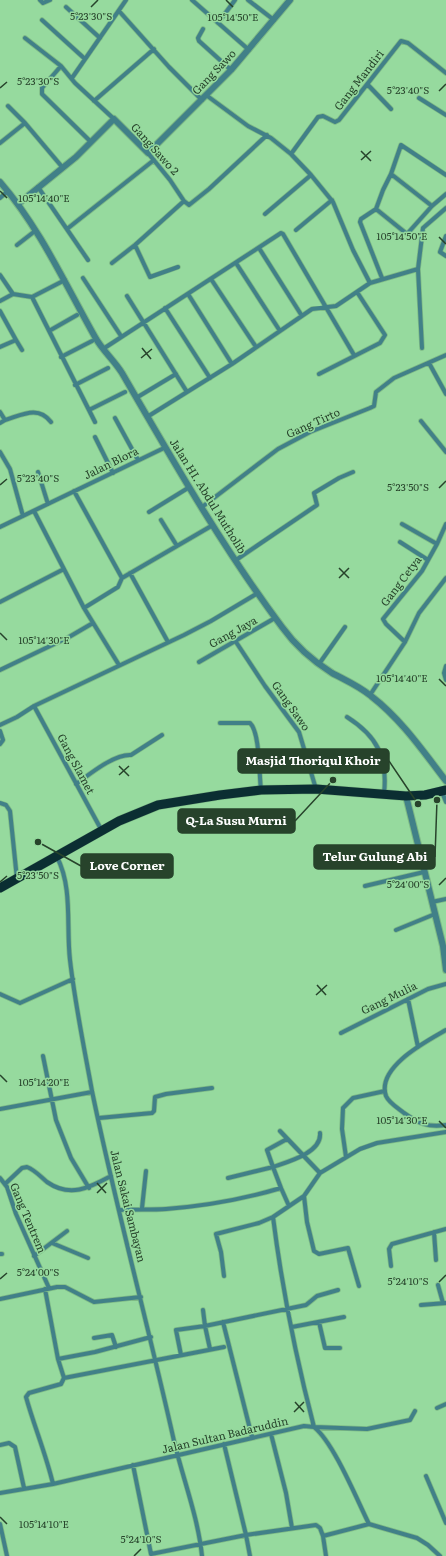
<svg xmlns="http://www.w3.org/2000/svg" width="446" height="1556" font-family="Literata,serif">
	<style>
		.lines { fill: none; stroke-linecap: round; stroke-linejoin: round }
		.minor-casing { stroke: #7eb985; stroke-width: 5.5 }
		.tertiary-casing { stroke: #7eb985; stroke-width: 8 }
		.trunk-casing { stroke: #7eb985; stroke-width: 10 }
		.minor { stroke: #418088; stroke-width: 4 }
		.tertiary { stroke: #418088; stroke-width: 6 }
		.trunk { stroke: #0b2e32; stroke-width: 9 }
		.ticks { fill: none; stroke: #27432b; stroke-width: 1.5 }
		.labels { text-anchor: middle; stroke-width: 3; stroke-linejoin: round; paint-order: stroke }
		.street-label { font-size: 11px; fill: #27432b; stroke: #96da9e }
		.ticks-label { font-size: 10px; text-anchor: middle; fill: #27432b; stroke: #96da9e; stroke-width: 3; stroke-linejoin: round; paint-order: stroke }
		.leader { fill: none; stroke: #27432b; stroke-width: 1.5 }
		.callout-dot { fill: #27432b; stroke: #96da9e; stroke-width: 1.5 }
		.callout { fill: #27432b; stroke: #27432b; stroke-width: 1.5 }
		.callout-label { font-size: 12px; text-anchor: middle; font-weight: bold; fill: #fff }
	</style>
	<rect width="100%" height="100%" fill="#96da9e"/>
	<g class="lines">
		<defs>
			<path id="minor" d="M40 0 43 3 50 0
				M192 0 249 50
				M248 0 274 20
				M66 7 100 38
				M119 11 169 67 202 100
				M42 20 85 59
				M218 23 235 0
				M203 29 198 38 199 41 231 70
				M25 38 61 66 75 83 114 119
				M61 66 42 88V94L91 142
				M72 78 126 0
				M368 85 391 109
				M206 95 248 126 271 138 291 154 311 175 333 202 353 250 370 283
				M419 98 446 115
				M94 101 154 49
				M8 106 25 123
				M0 143 25 123 63 168
				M148 153 170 180 184 201 189 205 209 189 267 135
				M291 154 318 117 323 116 335 122 339 120 401 41 408 43 446 73
				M391 174 401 145 446 175
				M38 187 88 260
				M0 198 8 191
				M376 209 407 234 432 206 446 194
				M265 214 311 175
				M67 229 154 160
				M296 230 332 200
				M446 236 440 252 446 256
				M17 245 35 231
				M135 245 150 277 178 267
				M259 248 302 316
				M112 263 135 245 184 201
				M236 263 280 331
				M418 269 422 348
				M0 275 13 294 32 297 65 280
				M83 278 121 336
				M382 278 360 222 361 219 376 209 383 190 391 174 432 206
				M211 279 256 347
				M188 294 232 364
				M127 296 187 392
				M32 297 95 422
				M0 301 13 294
				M165 308 210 378
				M0 311 16 340 0 347
				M49 331 77 315
				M16 340 22 350
				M103 349 281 233 283 234 354 355
				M61 357 92 341
				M429 363 446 394
				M319 374 380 343 385 335 357 292
				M75 385 108 368
				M136 398 176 374
				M89 410 125 392
				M0 412 5 420 0 423
				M147 417 232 364 312 309 336 306 370 283 418 269 423 228 446 208
				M115 418 138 460
				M5 420C22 415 38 405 51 422
				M421 421 446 452
				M95 437 113 473
				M0 452 10 469 23 516
				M38 472 48 504
				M74 491 122 578
				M202 507 278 449 310 432 370 408 374 406 376 392 394 378 446 355
				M34 511 84 608 119 665
				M149 512 188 488
				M161 520 177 546
				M402 524 437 544
				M0 527 164 448
				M400 542 428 560
				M236 560 317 505 314 493 339 478 353 472
				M130 573 168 642
				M0 602 64 569
				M84 608 118 587 122 578 213 525
				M236 642 265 686 299 732 316 789
				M405 642 386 624 383 619 422 571 437 544 446 524
				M199 662 275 618
				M319 664 345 627
				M446 666 444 673 446 680
				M0 670 69 637 93 623
				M370 695 405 642 419 613 446 578
				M34 706 102 831
				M347 717C377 736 388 757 384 794
				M220 723H250C260 732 259 775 261 790
				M0 725 17 717 34 706 184 635 211 621 258 593
				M0 731 3 740 0 744
				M76 784C90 774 114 754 131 755L162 735
				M442 792 446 802
				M0 803 6 805 10 811 17 879
				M57 857C73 888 66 926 70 960 75 1004 84 1047 92 1091 116 1208 148 1324 174 1441 183 1479 198 1517 202 1556
				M365 886 424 872
				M432 902 446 899
				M396 930 435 914
				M0 994 20 1003 73 979
				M408 999 418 1047
				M446 1030C427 1041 376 1067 386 1096 389 1103 398 1108 404 1113 418 1123 428 1128 446 1125
				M341 1033 428 989 446 984
				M43 1056 56 1120 71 1158 89 1188
				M0 1109 92 1092
				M99 1118 152 1113 154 1111 155 1097 166 1094 212 1088
				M280 1131 320 1173 304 1196 273 1217C282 1288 296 1358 314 1427L367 1429 410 1420 415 1411
				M287 1139 267 1150 273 1167C287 1162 322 1153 320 1133
				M346 1157 342 1129 343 1108 353 1098 385 1091
				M320 1173 360 1149 377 1143 446 1132
				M0 1178 7 1187 16 1214 49 1288
				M228 1178 273 1167 281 1188
				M5 1184 22 1168 27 1167C35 1170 41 1177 47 1182 70 1198 89 1188 111 1176
				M304 1196 307 1222 314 1251 319 1254 348 1248 359 1286
				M142 1208 146 1171
				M120 1210C136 1209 151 1210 166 1209 205 1206 244 1199 281 1188L289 1206
				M434 1232 436 1260
				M52 1243 88 1258
				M0 1254H2
				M34 1256 67 1231
				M391 1266 389 1249 392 1244 446 1229
				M224 1276 221 1252 216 1234 259 1223 273 1217
				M438 1285 443 1303
				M45 1289 58 1359 64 1378 61 1384 29 1393 26 1397C34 1426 46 1454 53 1484
				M0 1299 57 1287H65L94 1302 141 1297
				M421 1305 446 1303
				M223 1322 252 1437
				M319 1322 325 1348H340
				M292 1327 344 1317
				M94 1338 112 1335 116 1347
				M210 1349 205 1326 306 1305 317 1296 338 1290
				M181 1355 176 1330 205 1326 203 1310
				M58 1359 95 1352 151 1337
				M64 1378 224 1347
				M437 1408 446 1404
				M271 1434 286 1493 292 1528
				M224 1444 246 1535 316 1525 320 1528 323 1536
				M0 1445 9 1443 15 1447 24 1488
				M133 1465 151 1554 246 1535 250 1556
				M426 1476 446 1523
				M0 1493 53 1484 304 1426 314 1427C334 1443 357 1500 369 1524L417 1538 428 1545 440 1556
				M0 1524 7 1556
				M326 1556 323 1536 369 1524"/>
			<path id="tertiary" d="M0 182C40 228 65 284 95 337 102 350 114 360 122 373 172 459 222 547 282 627 295 645 313 661 332 673 345 680 359 686 371 696 401 719 423 751 446 781
				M18 204 76 157 114 119 148 153 231 70 290 0
				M406 796 443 946 446 970"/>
			<path id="trunk" d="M0 888 119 821 158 805 220 795 261 790 316 789 406 796 425 795 446 790"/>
		</defs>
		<!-- minor casing -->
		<use href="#minor" class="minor-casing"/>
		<!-- tertiary casing -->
		<use href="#tertiary" class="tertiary-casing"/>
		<!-- trunk casing -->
		<use href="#trunk" class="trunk-casing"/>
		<!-- minor -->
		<use href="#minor" class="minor"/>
		<!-- tertiary -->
		<use href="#tertiary" class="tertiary"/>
		<!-- trunk -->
		<use href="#trunk" class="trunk"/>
	</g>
	<!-- ticks -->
	<path class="ticks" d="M226 0 233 7M91 7 98 0M0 88 7 82M439 91 446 84M361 151 371 161M361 160 371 151M0 191 7 198M439 237 446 244M142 348 151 359M141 358 152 349M0 485 7 479M439 488 446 481M339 568 349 578M339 578 349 568M0 633 7 640M439 679 446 686M119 766 129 776M119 775 129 766M0 882 7 876M439 885 446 878M317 985 326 995M316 995 327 985M0 1075 7 1082M439 1121 446 1128M97 1183 106 1193M97 1193 107 1183M0 1279 7 1273M439 1282 446 1275M295 1402 304 1412M294 1412 304 1402M0 1517 7 1524M134 1556 141 1549"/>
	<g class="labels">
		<!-- street labels -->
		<g class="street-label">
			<text transform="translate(214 72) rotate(-46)" y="4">Gang Sawo</text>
			<text transform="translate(359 80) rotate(-52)" y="4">Gang Mandiri</text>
			<text transform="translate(155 149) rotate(48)" y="4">Gang Sawo 2</text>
			<text transform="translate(313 423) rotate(-24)" y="4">Gang Tirto</text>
			<text transform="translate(111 463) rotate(-26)" y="4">Jalan Blora</text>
			<text transform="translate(208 496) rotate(58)" y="4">Jalan HI. Abdul Mutholib</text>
			<text transform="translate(401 581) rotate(-53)" y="4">Gang Cetya</text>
			<text transform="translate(233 632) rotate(-29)" y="4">Gang Jaya</text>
			<text transform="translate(291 706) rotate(55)" y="4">Gang Sawo</text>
			<text transform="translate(76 764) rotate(62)" y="4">Gang Slamet</text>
			<text transform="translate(389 998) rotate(-26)" y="4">Gang Mulia</text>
			<text transform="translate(128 1206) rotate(76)" y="4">Jalan Sakai Sambayan</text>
			<text transform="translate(28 1218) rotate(67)" y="4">Gang Tentrem</text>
			<text transform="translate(225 1435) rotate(-13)" y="4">Jalan Sultan Badaruddin</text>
		</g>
	</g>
	<g class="ticks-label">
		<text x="91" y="20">5°23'30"S</text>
		<text x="233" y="21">105°14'50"E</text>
		<text x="38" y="85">5°23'30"S</text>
		<text x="408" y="94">5°23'40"S</text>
		<text x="44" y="202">105°14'40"E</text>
		<text x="402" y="240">105°14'50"E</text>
		<text x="38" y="482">5°23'40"S</text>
		<text x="408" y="491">5°23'50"S</text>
		<text x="44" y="644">105°14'30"E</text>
		<text x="402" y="682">105°14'40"E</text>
		<text x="38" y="879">5°23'50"S</text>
		<text x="408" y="888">5°24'00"S</text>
		<text x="44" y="1086">105°14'20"E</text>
		<text x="402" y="1124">105°14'30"E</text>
		<text x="38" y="1276">5°24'00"S</text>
		<text x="408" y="1285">5°24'10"S</text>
		<text x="44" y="1528">105°14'10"E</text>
		<text x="141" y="1543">5°24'10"S</text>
	</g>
	<!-- callouts -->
	<path class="leader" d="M418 804L389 761M333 780L295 821M437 800L435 857M38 842L81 866"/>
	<g class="callout-dot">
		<circle cx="418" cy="804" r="4"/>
		<circle cx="333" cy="780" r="4"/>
		<circle cx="437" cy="800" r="4"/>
		<circle cx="38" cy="842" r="4"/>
	</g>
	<g class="callout">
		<rect x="238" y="749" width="151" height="24" rx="4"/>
		<rect x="178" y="809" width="117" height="24" rx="4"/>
		<rect x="314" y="845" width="121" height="24" rx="4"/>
		<rect x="81" y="854" width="92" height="24" rx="4"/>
	</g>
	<g class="callout-label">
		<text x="313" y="765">Masjid Thoriqul Khoir</text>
		<text x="236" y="825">Q-La Susu Murni</text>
		<text x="375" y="861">Telur Gulung Abi</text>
		<text x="127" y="870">Love Corner</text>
	</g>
</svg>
